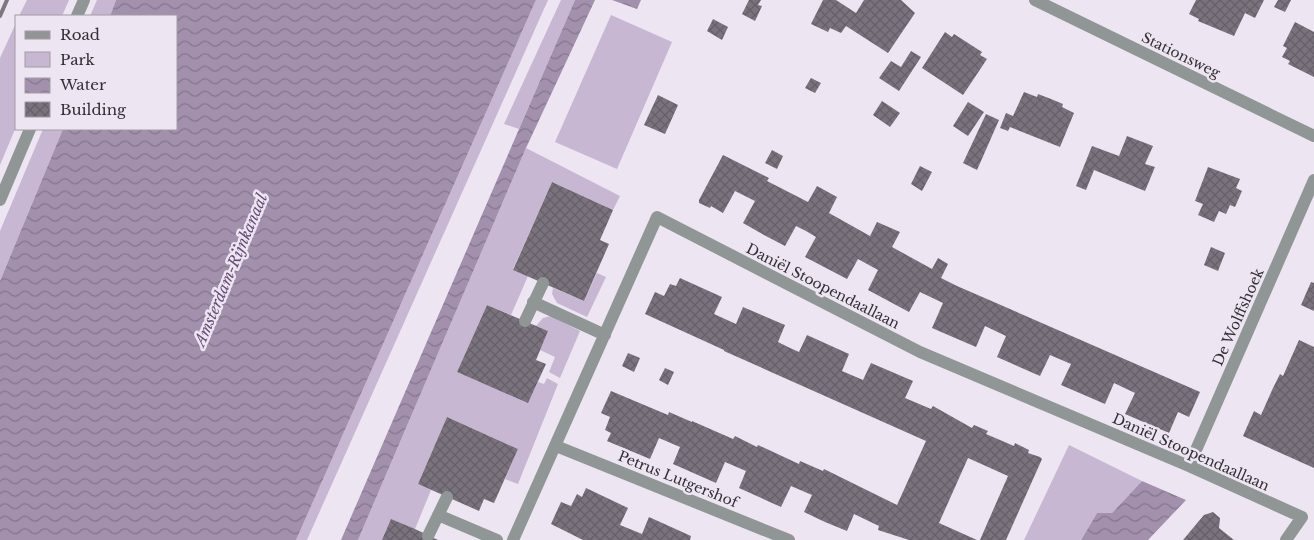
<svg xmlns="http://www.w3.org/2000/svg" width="1314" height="540" font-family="'Libre Baskerville',serif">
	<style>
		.green { fill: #c8b7d3 }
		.water { fill: url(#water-waves) }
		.building { fill: url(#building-cross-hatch) }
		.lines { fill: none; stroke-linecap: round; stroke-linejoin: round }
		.minor { stroke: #8f9695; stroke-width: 12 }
		.rail { stroke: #7d7880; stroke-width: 4 }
		.labels { text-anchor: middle; stroke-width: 5; stroke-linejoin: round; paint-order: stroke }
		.street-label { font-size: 14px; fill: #322f34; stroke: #ede5f1 }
		.water-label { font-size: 15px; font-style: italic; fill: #674b76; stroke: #ede5f1 }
	</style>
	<defs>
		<pattern id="water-waves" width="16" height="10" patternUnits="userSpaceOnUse" patternTransform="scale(1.25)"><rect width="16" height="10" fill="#a290ad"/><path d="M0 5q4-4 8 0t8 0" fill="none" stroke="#85768e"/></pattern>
		<pattern id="building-cross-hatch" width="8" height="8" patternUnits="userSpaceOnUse" patternTransform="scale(1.25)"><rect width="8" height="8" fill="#7a737e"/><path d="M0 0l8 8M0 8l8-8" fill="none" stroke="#655f68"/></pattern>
	</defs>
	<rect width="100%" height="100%" fill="#ede5f1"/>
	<!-- green -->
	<path class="green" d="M27 0H69L62 16H19Z
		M97 0H116L110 16H90Z
		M536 0H548L307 540H296Z
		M561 0H575L519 129 504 124Z
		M611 15 672 42 617 169 555 142Z
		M16 23V127L0 165V58Z
		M43 129H63L0 281V231Z
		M526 148 620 196 613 210 552 182 513 269 528 276 511 315 487 305 457 372 528 402 538 382 544 384 547 378 558 384 518 484 505 479 518 449 447 417 418 484 431 490 415 529 382 540H358Z
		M597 273 606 277 587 317 557 303 552 294 553 288 584 301Z
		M551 316 580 331 560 378 549 372 555 357 540 350 548 331 536 326 543 318Z
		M1069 445 1142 481 1112 513H1097L1081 540H1024Z"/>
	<!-- water -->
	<path class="water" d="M116 0H536L296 540H0V281L63 129H176V16H110Z
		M575 0H595L526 148 358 540H341Z
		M612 0H641L637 9Z
		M1142 481 1186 500 1148 540H1081L1097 513H1112Z"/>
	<!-- building -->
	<path class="building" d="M749 0H761L758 5 762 6 755 21 742 14Z
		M823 0H836L856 13 864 0H901L915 13 888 53 846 26 841 33 830 28 828 32 811 24Z
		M1196 0H1264L1255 18 1245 13 1234 36 1198 21 1199 19 1189 14Z
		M1278 0H1291L1285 12 1274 7Z
		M713 19 728 27 722 40 707 31Z
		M1295 22 1314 32V77L1288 64 1290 61 1282 57 1287 48 1283 46Z
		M945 32 952 37 954 34 982 52 980 55 987 59 963 95 922 68Z
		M911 51 921 57 899 91 879 78 891 61 901 67Z
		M811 78 821 83 815 93 805 88Z
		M1024 92 1037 97 1038 94 1051 99 1063 104 1062 107 1074 113 1060 147 1010 127 1008 131 1000 128 1006 113 1013 116Z
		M658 95 678 105 665 134 644 125Z
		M882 101 900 113 890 127 873 115Z
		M968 102 984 112 968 136 953 126Z
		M986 114 999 120 977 170 963 163Z
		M1127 136 1153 146 1145 164 1155 167 1145 191 1094 170 1086 190 1076 186 1092 146 1119 156Z
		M772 150 783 156 777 169 765 163Z
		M723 155 769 178 767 181 808 202 817 186 837 197 829 213 870 236 877 222 900 232 892 247 932 269 938 258 948 264 941 278 957 286 1200 392 1189 417 1178 412 1169 433 1125 414 1135 393 1114 383 1105 404 1061 385 1071 364 1050 355 1040 376 997 357 1006 336 985 326 976 347 932 328 943 303 920 292 909 312 868 290 878 270 858 259 847 279 805 257 816 237 806 231 796 226 785 246 764 235 743 223 755 201 735 191 723 213 711 206 710 208 699 203V200Z
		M920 166 932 172 922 191 911 184Z
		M1208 167 1240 179 1236 188 1242 191 1235 207 1230 205 1226 214 1219 211 1214 222 1198 215 1203 204 1195 201Z
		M552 182 613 210 600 240 609 244 584 301 513 270Z
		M1211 247 1225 253 1218 271 1204 265Z
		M680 278 722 297 714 314 736 324 743 307 785 325 778 342 788 347 799 352 807 335 849 354 842 371 863 380 871 363 913 381 905 398 931 409 933 406 972 428 974 425 988 431 986 434 1014 446 1015 443 1029 450 1028 453 1040 457 1042 459 1006 540H980L1008 476 968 458 939 523 977 540H909L878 530 879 526 854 514 847 531 825 522 804 512 812 495 791 486 781 507 739 488 746 471 725 462 716 483 673 464 680 447 659 438 650 459 607 441 611 433 605 430 610 417 601 413 611 391 668 415 669 412 692 422V421L733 439 735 436 757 447 758 445 799 464 800 461 823 471 824 469 897 505 926 441 724 351V350L645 314 655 292 664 296 670 284 676 286Z
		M1311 282 1314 283V311L1301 305Z
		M487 305 548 331 536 360 546 364 528 403 457 372Z
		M1299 340 1314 347V468L1243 436 1254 411 1261 415 1273 388 1280 374 1283 376Z
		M628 353 640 358 634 372 622 366Z
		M665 368 674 372 668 385 659 380Z
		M447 417 518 449 494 503 484 499 479 511 418 484Z
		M586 488 628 508 620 525 642 534 649 517 691 536 690 540H583L551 524 561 502 571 506 577 494 582 497Z
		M1213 512 1220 518 1219 528 1234 540H1183L1204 515Z
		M391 519 415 529 438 540H382Z"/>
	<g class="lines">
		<!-- minor -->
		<path class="minor" d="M1035 0 1314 136
			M77 16 84 0
			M0 200 30 129
			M533 302 605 335
			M525 321 543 283
			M556 446 789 540
			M1189 466 1314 180
			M438 515 497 540
			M428 536 447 497
			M513 540 657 217 920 352 1189 466 1302 517 1286 540"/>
		<!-- rail -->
		<path class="rail" d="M0 16 7 0"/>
	</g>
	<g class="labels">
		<!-- street labels -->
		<g class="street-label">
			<text transform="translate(1181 55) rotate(26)" y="5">Stationsweg</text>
			<text transform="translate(823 286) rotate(27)" y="5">Daniël Stoopendaallaan</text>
			<text transform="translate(1238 317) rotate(-66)" y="5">De Wolffshoek</text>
			<text transform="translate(1191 452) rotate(24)" y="5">Daniël Stoopendaallaan</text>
			<text transform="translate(678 479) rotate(22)" y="5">Petrus Lutgershof</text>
		</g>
		<!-- water labels -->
		<g class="water-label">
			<text transform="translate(231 270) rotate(-67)" y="5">Amsterdam-Rijnkanaal</text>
		</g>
	</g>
	<!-- legend -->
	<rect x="15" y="15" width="162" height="115" fill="#ede5f1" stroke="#a29ca5"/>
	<rect x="25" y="31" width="25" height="8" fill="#8f9695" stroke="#a29ca5"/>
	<text x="60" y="40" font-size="15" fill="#322f34">Road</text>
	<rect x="25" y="52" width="25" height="15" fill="#c8b7d3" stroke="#a29ca5"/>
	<text x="60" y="65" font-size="15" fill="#322f34">Park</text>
	<rect x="25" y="78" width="25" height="15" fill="url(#water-waves)" stroke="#a29ca5"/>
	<text x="60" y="90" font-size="15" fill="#322f34">Water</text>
	<rect x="25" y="102" width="25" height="15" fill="url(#building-cross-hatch)" stroke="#a29ca5"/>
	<text x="60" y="115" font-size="15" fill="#322f34">Building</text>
</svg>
